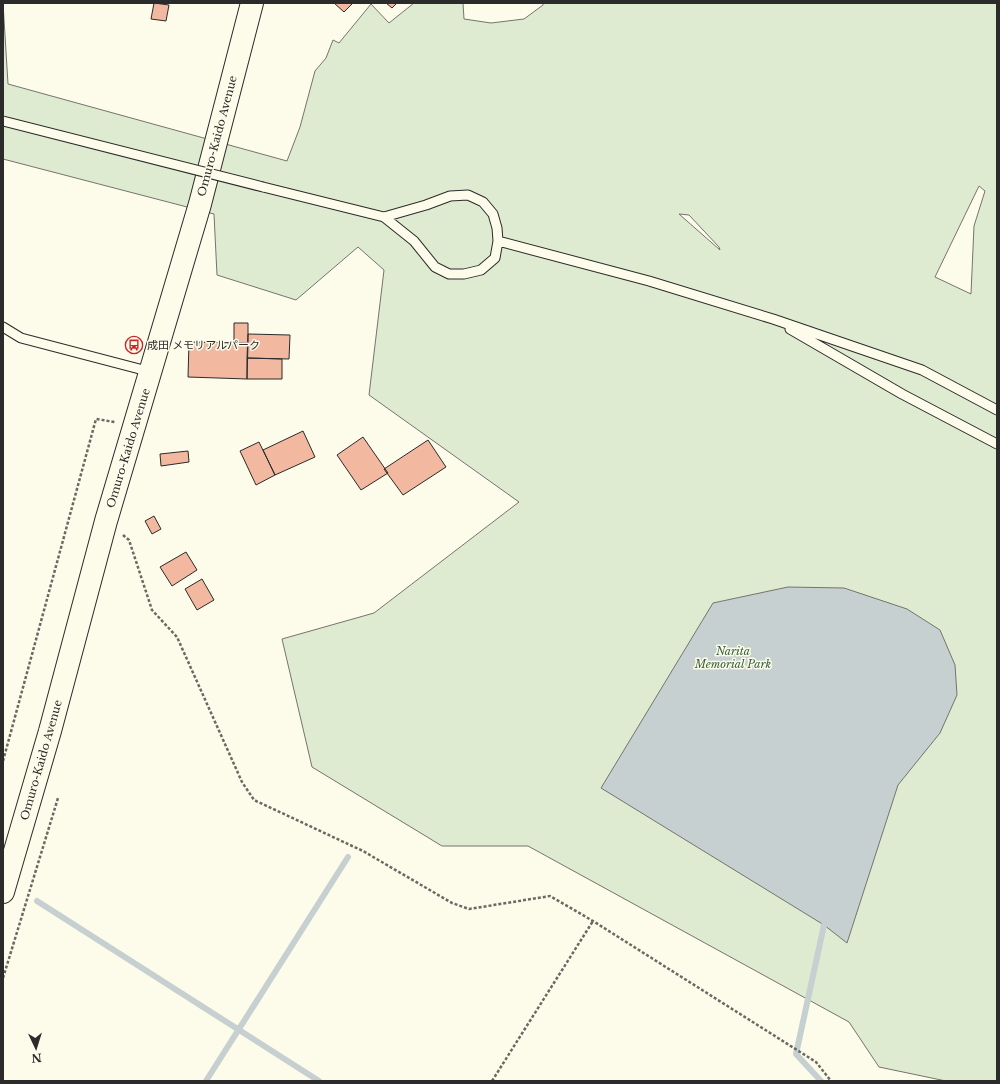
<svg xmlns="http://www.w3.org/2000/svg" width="1000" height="1084" font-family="'Libre Baskerville','Noto Sans JP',serif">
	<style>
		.green { fill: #deebd1; stroke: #74746e; fill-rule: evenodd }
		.water { fill: #c7d0d0; stroke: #74746e }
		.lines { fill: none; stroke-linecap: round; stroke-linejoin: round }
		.stream { stroke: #c7d0d0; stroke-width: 6 }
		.building { fill: #f2b8a0; stroke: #2b2b2b }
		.lane-casing { stroke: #2b2b2b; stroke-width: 11 }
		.primary-casing { stroke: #2b2b2b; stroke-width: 24 }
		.path { stroke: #6a6964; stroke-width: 2.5; stroke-dasharray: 3 2; stroke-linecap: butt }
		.lane { stroke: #fdfbea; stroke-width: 9 }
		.primary { stroke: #fdfbea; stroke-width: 22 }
		.lane-bridge-casing { stroke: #2b2b2b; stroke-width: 11; stroke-linecap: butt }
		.lane-bridge { stroke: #fdfbea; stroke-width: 9 }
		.labels { text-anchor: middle; stroke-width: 3; stroke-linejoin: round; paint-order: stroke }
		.street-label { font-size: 11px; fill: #2b2b2b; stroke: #fdfbea }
		.poi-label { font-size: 11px; fill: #2b2b2b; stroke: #fdfbea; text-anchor: start }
		.park-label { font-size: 11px; font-style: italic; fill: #34623c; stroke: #fdfbea }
	</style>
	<rect width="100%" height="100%" fill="#fdfbea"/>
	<!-- green -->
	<path class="green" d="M3 3 8 84 287 161 300 127 315 71 326 58 333 40 339 43 371 4 389 23 414 3H463L464 19 491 23 524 19 543 5V3H997V1081H946L879 1067 849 1022 528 846H442L312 767 282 639 374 613 519 502 369 395 384 270 358 247 296 300 217 275 214 214 3 159ZM979 186 985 191 974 226 971 294 935 277ZM679 214 689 215 719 247 720 250Z"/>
	<!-- water -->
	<path class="water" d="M788 587 844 588 907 609 940 630 955 665 957 695 940 733 898 785 847 943 824 925 601 788 713 603Z"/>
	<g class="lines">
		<!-- stream -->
		<path class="stream" d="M37 901 319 1081
			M206 1081 348 857
			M821 1081 796 1054 824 925"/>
	</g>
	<!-- building -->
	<path class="building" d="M154 3 169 5 166 21 151 19Z
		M334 3H353L344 12Z
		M386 3H397L392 8Z
		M234 323H248V343H234Z
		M248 334 290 335 289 359 247 358Z
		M189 342 248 343 247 379 188 377Z
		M247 358 282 359V379H247Z
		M303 431 315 457 275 475 263 450Z
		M363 437 388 473 361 490 337 455Z
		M428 440 446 467 403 495 384 469Z
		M259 442 275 475 256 485 240 451Z
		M188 451 189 462 161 466 160 454Z
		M154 516 161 529 152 534 145 521Z
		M186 552 197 570 172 586 160 567Z
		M202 579 214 600 197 610 185 589Z"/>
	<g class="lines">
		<defs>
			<path id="lane" d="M263 187 384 217 414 241 435 267 449 274H464L481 270 495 258 498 241 497 228 493 214 483 202 468 195 450 196 426 205 384 217
				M498 241 649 281 773 319 922 370 997 410
				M3 327 21 338 151 372
				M790 329 902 394 997 444"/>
			<path id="primary" d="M3 892 50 731 106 521 200 204 252 3"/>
		</defs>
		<!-- lane casing -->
		<use href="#lane" class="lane-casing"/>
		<!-- primary casing -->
		<use href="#primary" class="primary-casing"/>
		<!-- path -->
		<path class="path" d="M123 535 129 540 152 610 177 637 242 782 254 800 363 851 452 903 469 909 550 896 593 921 816 1062 831 1081
			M3 761 96 419 115 422
			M3 978 58 798
			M492 1081 593 921"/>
		<!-- lane -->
		<use href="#lane" class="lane"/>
		<!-- primary -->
		<use href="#primary" class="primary"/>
		<defs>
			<path id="lane-bridge" d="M3 121 263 187"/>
		</defs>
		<!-- lane-bridge casing -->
		<use href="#lane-bridge" class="lane-bridge-casing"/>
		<!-- lane-bridge -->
		<use href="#lane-bridge" class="lane-bridge"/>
	</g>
	<!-- icons -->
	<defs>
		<symbol id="bus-ring" viewBox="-11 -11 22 22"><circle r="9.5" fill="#fdfbea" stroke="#c62828" stroke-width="1.5"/><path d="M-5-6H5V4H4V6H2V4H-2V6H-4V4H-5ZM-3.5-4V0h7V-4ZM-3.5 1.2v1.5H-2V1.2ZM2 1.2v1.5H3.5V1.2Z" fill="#c62828"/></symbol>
	</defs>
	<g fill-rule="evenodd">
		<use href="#bus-ring" x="124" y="335" width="20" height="20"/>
	</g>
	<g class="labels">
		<!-- street labels -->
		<g class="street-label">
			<text transform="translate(217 136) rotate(-75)" y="4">Omuro-Kaido Avenue</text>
			<text transform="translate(128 448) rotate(-73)" y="4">Omuro-Kaido Avenue</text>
			<text transform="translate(41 760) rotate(-74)" y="4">Omuro-Kaido Avenue</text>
		</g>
		<!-- poi labels -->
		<g class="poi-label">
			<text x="147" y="349">成田 メモリアルパーク</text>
		</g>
		<!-- park labels -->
		<g class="park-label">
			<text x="733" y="655">Narita<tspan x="733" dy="13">Memorial Park</tspan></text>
		</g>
	</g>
	<!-- border -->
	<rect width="1000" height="1084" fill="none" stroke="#2b2b2b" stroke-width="8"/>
	<!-- north arrow -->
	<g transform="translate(36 1048) rotate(176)" stroke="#fdfbea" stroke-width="3" paint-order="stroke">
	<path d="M0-3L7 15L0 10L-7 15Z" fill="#2b2b2b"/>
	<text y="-6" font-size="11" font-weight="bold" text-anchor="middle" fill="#2b2b2b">N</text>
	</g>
</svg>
